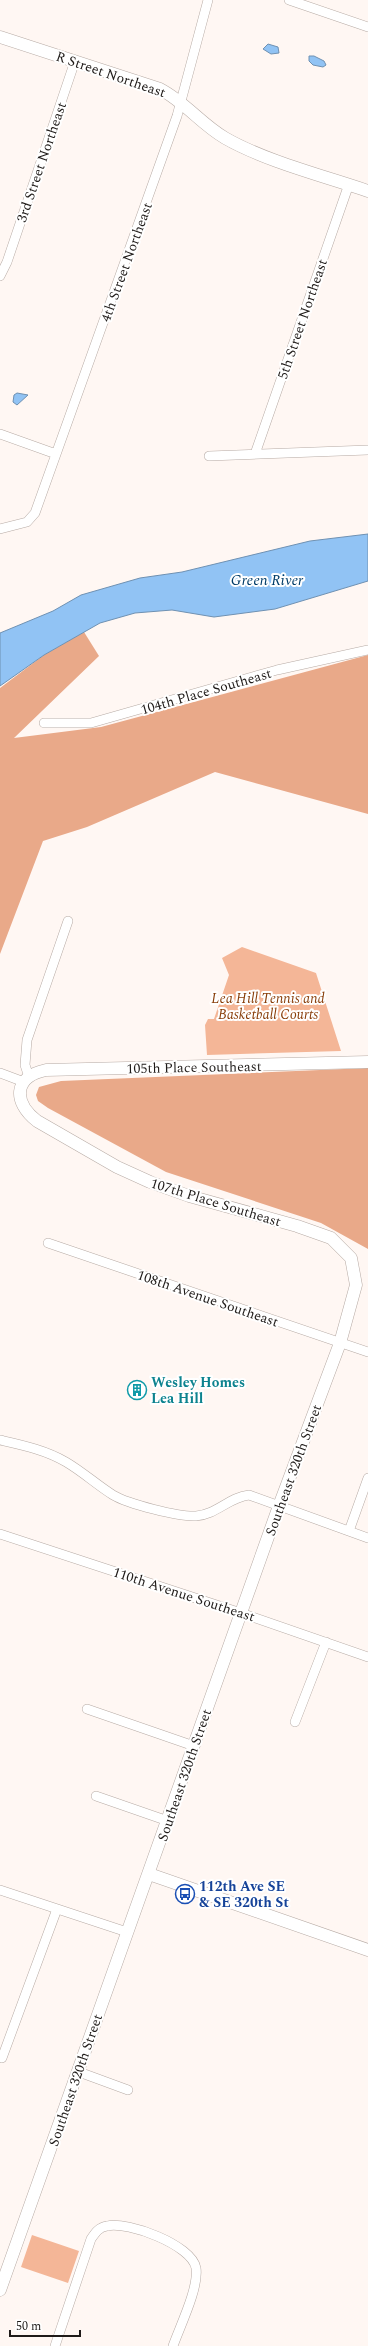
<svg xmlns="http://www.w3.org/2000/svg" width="368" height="2346" font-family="Spectral,serif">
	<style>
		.green { fill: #f4b697 }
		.forest { fill: #e9a989 }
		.water { fill: #91c3f4; stroke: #6f91b2 }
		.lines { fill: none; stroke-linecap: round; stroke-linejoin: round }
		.street-casing { stroke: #b7aba5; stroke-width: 10 }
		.secondary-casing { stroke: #b7aba5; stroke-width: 13 }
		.street { stroke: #fff; stroke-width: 9 }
		.secondary { stroke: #fff; stroke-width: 12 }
		.labels { text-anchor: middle; stroke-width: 4; stroke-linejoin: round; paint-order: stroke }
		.street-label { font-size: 14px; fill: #1f1b19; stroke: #fff }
		.park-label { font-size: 14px; font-style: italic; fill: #883d09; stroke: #fff }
		.culture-label { font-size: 14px; font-weight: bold; fill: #0d838f; stroke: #fff; text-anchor: start }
		.transit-label { font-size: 14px; font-weight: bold; fill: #164399; stroke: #fff; text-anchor: start }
		.water-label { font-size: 15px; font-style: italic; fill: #003c68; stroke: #fff }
	</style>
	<rect width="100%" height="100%" fill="#fff7f3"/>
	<!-- green -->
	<path class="green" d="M242 947 316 973 341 1051 207 1055 205 1025 208 1019H214L229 975 222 958Z
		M32 2235 79 2251 68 2283 21 2267Z"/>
	<!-- forest -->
	<path class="forest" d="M84 632 99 656 14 738 101 727 368 655V814L215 772 87 827 43 841 0 954V688L44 655Z
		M368 1068V1249L321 1223 166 1172 48 1108 38 1101 36 1095 39 1087 61 1081Z"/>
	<!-- water -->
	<path class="water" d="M268 44 278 47 279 53 271 54 263 49Z
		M309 56H314L324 61 326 65 323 67 313 65 309 61Z
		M17 393 28 395 17 405 13 402 14 395Z
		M368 534V581L275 609 214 617 172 610 135 613 100 623 44 655 0 686V633L53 611 81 595 140 578 182 572 310 541Z"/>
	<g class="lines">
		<defs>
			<path id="street" d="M289 0 368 27
				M0 276 7 262 75 61
				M0 434 56 454
				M255 454 349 184
				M209 456 368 450
				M0 529 27 522 35 513 177 116 208 0
				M44 723H91L277 670 368 650
				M0 1073 24 1082
				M29 1077 25 1065 27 1040 68 921
				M48 1243 368 1352
				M0 1440C22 1445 46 1450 66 1462 83 1472 97 1485 113 1495 128 1504 179 1517 196 1516 216 1515 229 1497 249 1495L368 1538
				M349 1531 368 1478
				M0 1534 241 1613 368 1657
				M87 1709 194 1746
				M295 1722 326 1642
				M96 1796 168 1821
				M0 1890 127 1932
				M2 2058 57 1909
				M79 2072 128 2090
				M55 2346 91 2239C95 2233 99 2227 107 2226 128 2221 192 2245 196 2268 199 2288 180 2326 173 2346"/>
			<path id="secondary" d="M0 37 160 89C185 102 201 124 225 138 265 161 324 176 368 191
				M149 1874 368 1950
				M0 2290 279 1506 340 1343 356 1285 351 1258 331 1238 297 1226 189 1196 150 1182 117 1167 37 1121C13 1102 13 1077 46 1070L368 1062"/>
		</defs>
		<!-- street casing -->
		<use href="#street" class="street-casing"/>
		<!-- secondary casing -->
		<use href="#secondary" class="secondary-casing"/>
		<!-- street -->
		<use href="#street" class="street"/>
		<!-- secondary -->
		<use href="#secondary" class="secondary"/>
	</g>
	<!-- icons -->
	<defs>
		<symbol id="building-ring" viewBox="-11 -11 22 22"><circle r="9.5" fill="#fff" stroke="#0f9aa8" stroke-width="1.5"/><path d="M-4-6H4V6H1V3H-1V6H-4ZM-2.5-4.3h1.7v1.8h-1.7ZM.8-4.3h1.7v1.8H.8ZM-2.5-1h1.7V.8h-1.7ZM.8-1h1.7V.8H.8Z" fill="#0f9aa8"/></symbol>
		<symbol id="bus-ring" viewBox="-11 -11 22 22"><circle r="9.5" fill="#fff" stroke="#1a4fb4" stroke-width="1.5"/><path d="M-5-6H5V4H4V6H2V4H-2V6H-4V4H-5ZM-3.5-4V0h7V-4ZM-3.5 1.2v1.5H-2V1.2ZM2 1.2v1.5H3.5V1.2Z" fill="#1a4fb4"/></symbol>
	</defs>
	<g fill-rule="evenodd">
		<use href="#building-ring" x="126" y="1379" width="22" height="22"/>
		<use href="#bus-ring" x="174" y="1883" width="22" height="22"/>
	</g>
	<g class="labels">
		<!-- street labels -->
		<g class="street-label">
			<text transform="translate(111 74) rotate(19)" y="5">R Street Northeast</text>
			<text transform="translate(41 162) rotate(-71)" y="5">3rd Street Northeast</text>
			<text transform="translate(126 262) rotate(-70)" y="5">4th Street Northeast</text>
			<text transform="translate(302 319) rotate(-71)" y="5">5th Street Northeast</text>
			<text transform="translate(206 691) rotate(-16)" y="5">104th Place Southeast</text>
			<text transform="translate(194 1067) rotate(-1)" y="5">105th Place Southeast</text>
			<text transform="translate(216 1202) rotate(17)" y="5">107th Place Southeast</text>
			<text transform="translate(208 1298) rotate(19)" y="5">108th Avenue Southeast</text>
			<text transform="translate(293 1470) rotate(-70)" y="5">Southeast 320th Street</text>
			<text transform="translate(184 1594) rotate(18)" y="5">110th Avenue Southeast</text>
			<text transform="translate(184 1775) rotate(-71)" y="5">Southeast 320th Street</text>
			<text transform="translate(75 2080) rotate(-71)" y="5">Southeast 320th Street</text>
		</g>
		<!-- park labels -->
		<g class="park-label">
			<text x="268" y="1003">Lea Hill Tennis and<tspan x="268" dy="16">Basketball Courts</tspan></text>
		</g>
		<!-- culture labels -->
		<g class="culture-label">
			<text x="151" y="1387">Wesley Homes<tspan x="151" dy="16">Lea Hill</tspan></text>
		</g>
		<!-- transit labels -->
		<g class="transit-label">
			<text x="199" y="1891">112th Ave SE<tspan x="199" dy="16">&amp; SE 320th St</tspan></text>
		</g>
		<!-- water labels -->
		<g class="water-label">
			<text x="267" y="585">Green River</text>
		</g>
	</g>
	<!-- scale -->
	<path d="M10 2330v6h70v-6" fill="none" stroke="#1f1b19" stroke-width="2"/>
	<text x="16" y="2330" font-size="12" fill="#1f1b19" stroke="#ffffff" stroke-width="3" paint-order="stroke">50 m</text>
</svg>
